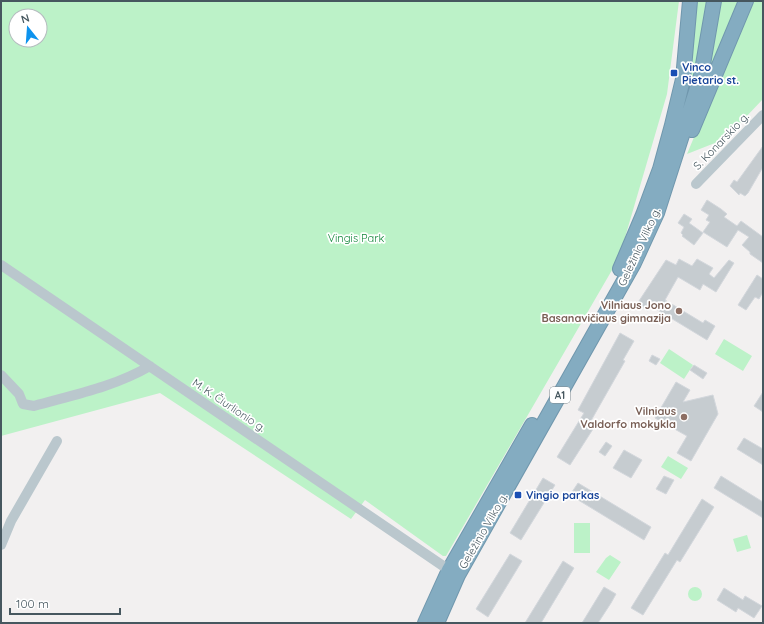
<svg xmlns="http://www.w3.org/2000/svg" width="764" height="624" font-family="Quicksand,sans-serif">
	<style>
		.green { fill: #bcf2c8; fill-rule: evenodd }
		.building { fill: #c6ccd0; stroke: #d3d7dc }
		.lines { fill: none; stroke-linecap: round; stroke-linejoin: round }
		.highway-casing { stroke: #7097ad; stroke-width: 16 }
		.minor { stroke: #bac7cd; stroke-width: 10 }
		.highway { stroke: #84acc1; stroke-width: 14 }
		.transit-dot { fill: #1a4fb4; stroke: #fff; stroke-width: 1.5 }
		.education-dot { fill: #8d6e63; stroke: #fff; stroke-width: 1.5 }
		.labels { text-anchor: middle; stroke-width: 3.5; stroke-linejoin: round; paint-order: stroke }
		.shield { fill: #fff; stroke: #7e898f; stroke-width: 1 }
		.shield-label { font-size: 10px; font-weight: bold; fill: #46575f }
		.transit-label { font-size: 11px; font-weight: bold; fill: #164399; stroke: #fff; text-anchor: start }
		.street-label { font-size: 11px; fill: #46575f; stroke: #fff }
		.park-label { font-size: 11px; fill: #118639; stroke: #fff }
		.education-label { font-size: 11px; font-weight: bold; fill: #785e54; stroke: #fff; text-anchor: end }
	</style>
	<rect width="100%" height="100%" fill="#f2f0f0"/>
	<!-- green -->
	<path class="green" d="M1 1H679L667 94 619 258 446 556H443L365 500 351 519 160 393 1 436ZM16 16H40V40H16Z
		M695 1H709L696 81 653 202Z
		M719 1 738 2 705 88Z
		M751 1H763V99L725 139 687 154Z
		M724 339 752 356 743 371 715 354Z
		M669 349 693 365 684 379 660 363Z
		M668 456 688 468 681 479 661 467Z
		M574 523H590V553H574Z
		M747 535 751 548 737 552 733 539Z
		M610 555 621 562 609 580 596 572 606 558Z
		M688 594a7 7 0 1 1 14 0a7 7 0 1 1-14 0Z"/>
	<!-- building -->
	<path class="building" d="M763 146V167L748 193 745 196 740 193 739 195 730 186 734 180 737 182Z
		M707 200 721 209 727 214 724 217 737 226 741 221 763 237V263L750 254V252L742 245 749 237 738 230 727 247 703 232 710 222 706 220 709 215 701 210Z
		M684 214 692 219 689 223 703 233 694 245 682 236 683 235 681 233 684 227 678 223Z
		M679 259 692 266 697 259 713 268 709 274 714 278 729 260 734 263 716 292 703 284 700 290 678 277 665 300 703 323 705 320 715 326 707 340 651 306 648 311 637 304 666 260 676 265Z
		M757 275 763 279V292L759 299 755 297 746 310 738 305Z
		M620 333 634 341 623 360 625 361 588 426 593 429 570 465 557 457 584 413 578 410Z
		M652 355 660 359 656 365 649 361Z
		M694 365 707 373 703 379 690 370Z
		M676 382 690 390 683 402 713 395 718 414 691 461 677 453 687 436 655 418Z
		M763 392V412L754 406Z
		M744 438 763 449V465L737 449Z
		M606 442 612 446 605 456 599 452Z
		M624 450 642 460 631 478 613 468Z
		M664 476 674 480 666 494 656 489Z
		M721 476 763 502V518L714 488Z
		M543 478 555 485 521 540 510 533Z
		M578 483 651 527 644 540 570 495Z
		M702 499 714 507 680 562 677 560 643 615 631 608 665 553 668 555Z
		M510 554 522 561 488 617 476 609Z
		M563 561 574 568 541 623H525Z
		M604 587 616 594 611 603 598 623H582Z
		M724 588 743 600 745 596 762 606 754 618 738 608 736 612 717 600Z"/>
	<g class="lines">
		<defs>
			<path id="highway" d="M692 130 746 1
				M620 269 643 215 660 169 672 125 683 79 690 1
				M425 623 449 570 532 425
				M437 623 458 575 634 263 657 213 701 76 714 1"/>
		</defs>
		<!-- highway casing -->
		<use href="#highway" class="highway-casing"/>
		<!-- minor -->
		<path class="minor" d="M696 184 763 115
			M1 265 449 570
			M1 375 19 394 23 404 34 406C73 395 114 387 150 366
			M1 545 11 521 57 441"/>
		<!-- highway -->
		<use href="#highway" class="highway"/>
	</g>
	<!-- markers -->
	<g class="transit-dot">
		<rect x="670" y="69" width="8" height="8" rx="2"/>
		<rect x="514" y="491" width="8" height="8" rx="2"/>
	</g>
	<g class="education-dot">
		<circle cx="679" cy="311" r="4"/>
		<circle cx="684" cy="417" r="4"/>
	</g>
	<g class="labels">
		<!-- shield labels -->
		<rect class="shield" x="550" y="387" width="20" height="16" rx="3"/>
		<g class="shield-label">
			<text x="560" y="399">A1</text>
		</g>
		<!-- transit labels -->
		<g class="transit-label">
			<text x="682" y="71">Vinco<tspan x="682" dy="13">Pietario st.</tspan></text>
			<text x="526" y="499">Vingio parkas</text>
		</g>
		<!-- street labels -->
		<g class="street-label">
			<text transform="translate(721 141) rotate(-46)" y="4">S. Konarskio g.</text>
			<text transform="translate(639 247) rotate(-65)" y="4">Geležinio Vilko g.</text>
			<text transform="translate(229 405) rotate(34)" y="4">M. K. Čiurlionio g.</text>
			<text transform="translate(483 531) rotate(-60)" y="4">Geležinio Vilko g.</text>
		</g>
		<!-- park labels -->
		<g class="park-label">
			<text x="356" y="242">Vingis Park</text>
		</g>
		<!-- education labels -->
		<g class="education-label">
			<text x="671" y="309">Vilniaus Jono<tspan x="671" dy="13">Basanavičiaus gimnazija</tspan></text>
			<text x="676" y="415">Vilniaus<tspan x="676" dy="13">Valdorfo mokykla</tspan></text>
		</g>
	</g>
	<!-- border -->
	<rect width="764" height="624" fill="none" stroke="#46575f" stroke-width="4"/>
	<!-- north arrow -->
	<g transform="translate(28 28) rotate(343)"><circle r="19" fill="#ffffff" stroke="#b5bcbf"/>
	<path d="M0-3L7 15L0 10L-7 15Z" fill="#0d93ee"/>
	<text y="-6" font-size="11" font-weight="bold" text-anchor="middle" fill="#46575f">N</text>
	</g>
	<!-- scale -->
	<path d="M10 608v6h110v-6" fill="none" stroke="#46575f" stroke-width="2"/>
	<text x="16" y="608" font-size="12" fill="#46575f" stroke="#ffffff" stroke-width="3" paint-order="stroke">100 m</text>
</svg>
